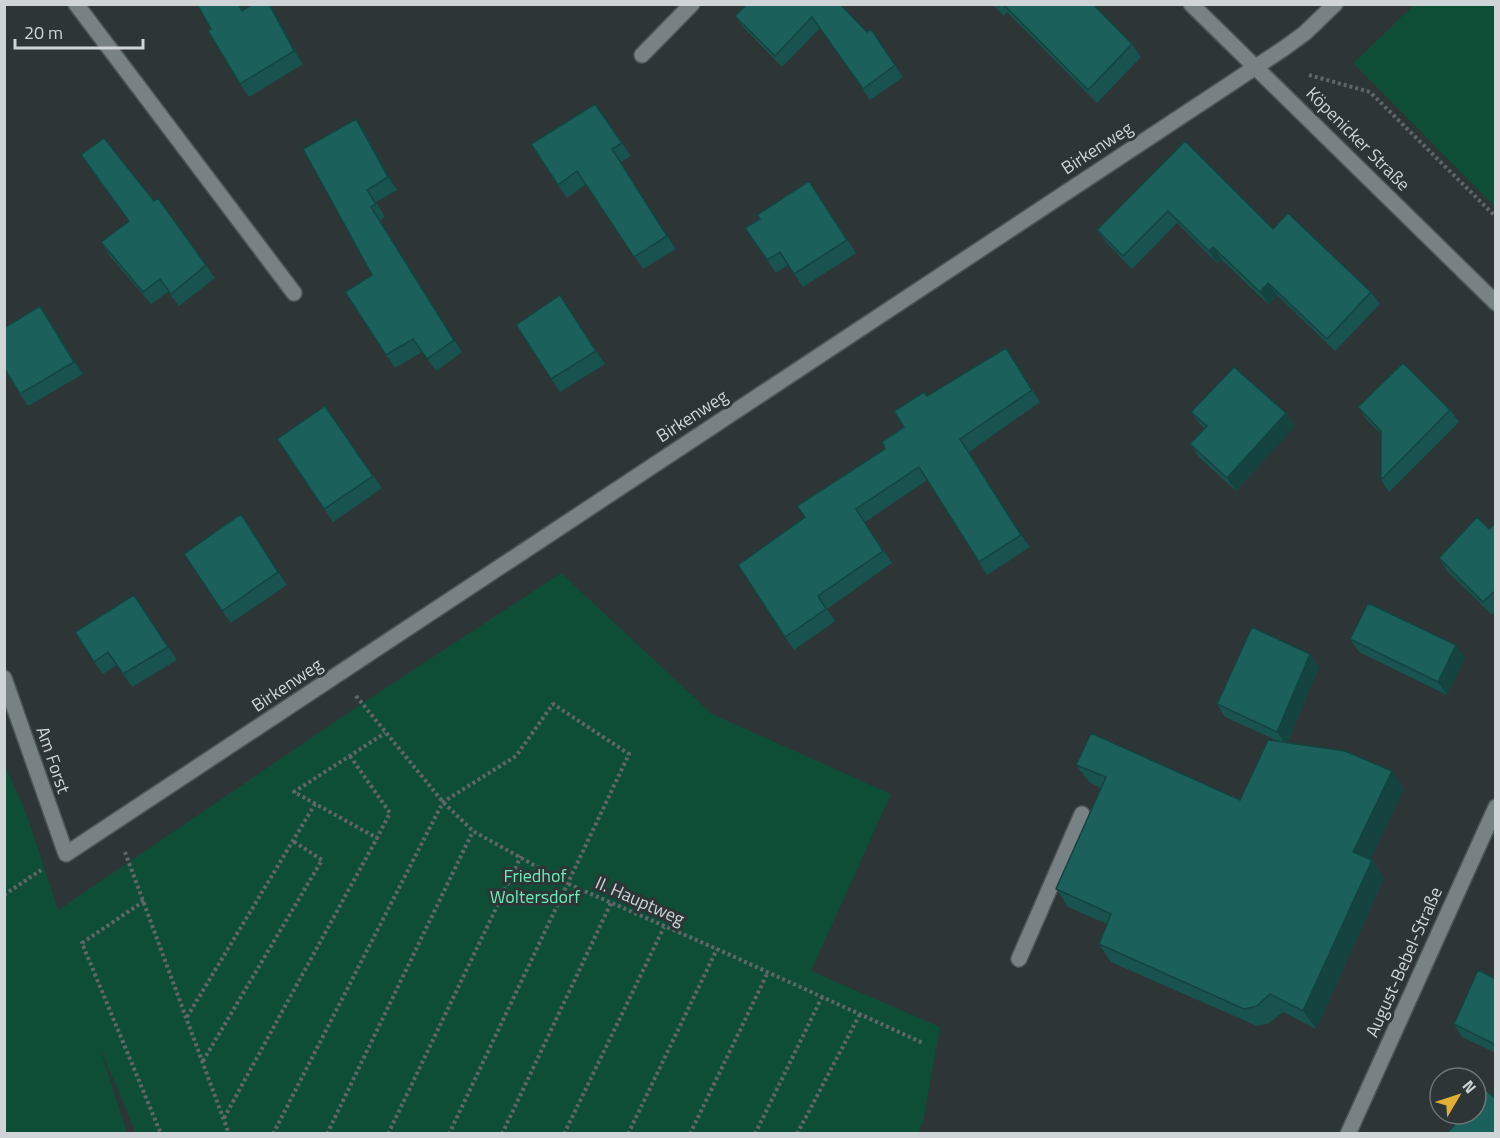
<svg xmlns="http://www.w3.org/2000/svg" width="1500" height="1138" font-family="'Titillium Web',sans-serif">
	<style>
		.green { fill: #0e4d36 }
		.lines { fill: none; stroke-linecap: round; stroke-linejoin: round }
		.minor-casing { stroke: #4d5456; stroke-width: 18 }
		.path { stroke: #606769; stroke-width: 4; stroke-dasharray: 3 3; stroke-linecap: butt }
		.minor { stroke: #788184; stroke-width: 15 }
		.wall { fill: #18534f }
		.shaded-wall { fill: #144340 }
		.building { fill: #1c605c; stroke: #144340; stroke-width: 1.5 }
		.labels { text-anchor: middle; stroke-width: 6; stroke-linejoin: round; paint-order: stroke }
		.street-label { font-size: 18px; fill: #cfd4d6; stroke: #2d3537 }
		.park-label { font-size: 18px; fill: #69edb6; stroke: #2d3537 }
	</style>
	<rect width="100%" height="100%" fill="#2d3537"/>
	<!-- green -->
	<path class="green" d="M1414 5H1495V207L1353 63Z
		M561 573 712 714 891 794 811 971 940 1027 923 1122 918 1133H136L100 1048 127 1133H5V765L28 818 58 910 361 704Z"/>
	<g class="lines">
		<defs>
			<path id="minor" d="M76 4 294 293
				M1191 4 1496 303
				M642 55 692 4
				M4 678 66 854 1283 49 1305 33 1335 4
				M1019 959 1082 814
				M1348 1134 1496 807"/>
		</defs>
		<!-- minor casing -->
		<use href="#minor" class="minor-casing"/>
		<!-- path -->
		<path class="path" d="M1309 75 1370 92 1496 217
			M356 696 443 802 473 831 566 883 717 949 923 1043
			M350 756 390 813 377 838 294 792 385 733
			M125 852 229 1134
			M4 895 41 870
			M144 901 82 943 161 1134
			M187 1017 315 804
			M203 1061 322 860 293 841
			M224 1118 377 838
			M273 1134 443 802 516 756 553 704 629 754 449 1134
			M327 1134 473 831
			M388 1134 521 856
			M502 1134 611 903
			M564 1134 664 927
			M628 1134 717 949
			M690 1134 768 972
			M755 1134 822 997
			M797 1134 860 1014"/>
		<!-- minor -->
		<use href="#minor" class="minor"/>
	</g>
	<!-- wall -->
	<path class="wall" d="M239 4 243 10 253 4H270L303 64 249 97 240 84 211 29Z
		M840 4 867 32 871 29 903 77 870 100 820 28 782 67 743 27 735 16Z
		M992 4H1093L1132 44 1141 57 1097 103 1007 12 1004 16Z
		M595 104 631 156 621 162 676 249 643 269 586 184 567 198 558 185Z
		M356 119 365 132 397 190 376 202 385 217 380 220 462 352 436 371 422 352 395 368 386 355 372 275Z
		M1185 141 1273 229 1371 292 1380 304 1335 351 1277 295 1269 305 1222 260 1218 264 1177 223 1132 269 1106 242 1097 230Z
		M809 181 856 253 803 287 788 265 776 273 767 260 760 219Z
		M101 242 206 265 215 278 179 306 168 292 151 304 109 255Z
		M40 306 49 319 83 374 28 406 20 394Z
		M569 308 605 364 560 392 551 379Z
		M1015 360 1040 402 969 452 1030 547 987 575 927 480 865 522 892 563 827 609 835 621 794 650 785 637 805 517 885 449 904 427 927 396Z
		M325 406 382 488 333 522 277 439Z
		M1358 407 1450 410 1459 422 1389 492 1381 480V434L1367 420Z
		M1191 412 1286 413 1295 426 1236 491 1199 457 1190 444 1205 429 1200 424Z
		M1496 523V611L1492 615 1447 571 1439 558 1489 529Z
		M250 527 287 585 231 623 222 611Z
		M134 595 177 660 132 687 117 665 103 674 94 662Z
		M1350 639 1465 658 1447 695 1359 652Z
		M1310 654 1319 667 1287 743 1404 789 1370 859 1372 860 1384 878 1316 1029 1283 1012 1269 1023 1257 1026 1111 962 1099 944 1107 924 1068 907 1056 889 1101 788 1089 782 1076 765 1240 800 1280 742 1225 717 1217 704Z
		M1496 979V1053L1462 1037 1454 1024Z"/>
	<!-- shaded-wall -->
	<path class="shaded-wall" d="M269 4H270L274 10 303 64 294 51Z
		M356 119 365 132 397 190 388 177Z
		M612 149 621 162 676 249 667 236Z
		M371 207 380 220 462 352 454 340Z
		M1213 247 1222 260 1218 264 1209 251Z
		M1268 283 1277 295 1269 305 1260 292Z
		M560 295 569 308 605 364 596 351Z
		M40 306 49 319 83 374 74 362Z
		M1006 348 1015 360 1040 402 1032 390Z
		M1286 413 1295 426 1236 491 1227 478Z
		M960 439 969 452 1030 547 1021 535Z
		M241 514 250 527 287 585 278 572Z
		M1456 645 1465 658 1447 695 1438 682Z
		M1310 654 1319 667 1286 745 1277 732Z
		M1392 771 1404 789 1366 869 1353 852Z
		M1372 860 1384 878 1316 1029 1303 1011Z"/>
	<!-- building -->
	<path class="building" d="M197 4H238L242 11 253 4H269L294 51 240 84 208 31 211 29Z
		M747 4H840L867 32 871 29 895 65 863 89 812 17 775 56 735 16Z
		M1003 4H1093L1132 44 1088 90Z
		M595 104 622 143 612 149 667 236 634 257 577 171 558 185 531 144Z
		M356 119 388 177 367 190 376 204 371 207 454 340 427 359 413 339 386 355 345 292 372 275 303 149Z
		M104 138 154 201 158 198 206 265 171 294 160 279 143 292 101 242 129 221 81 155Z
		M1185 141 1273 229 1288 213 1371 292 1327 339 1268 283 1260 292 1213 247 1209 251 1168 211 1123 256 1097 230Z
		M809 181 847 240 794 274 780 252 767 260 745 228 760 219 757 215Z
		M560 295 596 351 551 379 516 325Z
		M40 306 74 362 20 394 4 368V328Z
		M1006 348 1032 390 960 439 1021 535 979 562 919 467 856 509 883 551 818 596 826 609 785 637 738 565 805 517 797 506 885 449 882 442 904 427 894 411 924 392 927 396Z
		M1403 363 1450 410 1381 480V431L1358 407Z
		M1234 367 1286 413 1227 478 1190 444 1207 426 1191 412Z
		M325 406 373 476 324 509 277 439Z
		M241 514 278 572 222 611 184 554Z
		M1477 517 1489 529 1496 523V590L1483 602 1439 558Z
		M134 595 168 647 123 674 108 652 94 662 75 632Z
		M1368 603 1456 645 1438 682 1350 639Z
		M1252 627 1310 654 1277 732 1217 704Z
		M1091 733 1240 800 1268 740 1345 751 1392 771 1353 852 1372 860 1303 1011 1270 994 1257 1006 1244 1009 1099 944 1111 914 1056 889 1106 777 1076 765Z
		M1478 970 1496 979V1045L1454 1024Z
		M1487 1091 1496 1099V1134H1446L1465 1114H1476V1102Z"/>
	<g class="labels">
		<!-- street labels -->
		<g class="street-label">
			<text transform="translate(1358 139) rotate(45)" y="6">Köpenicker Straße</text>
			<text transform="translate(1097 148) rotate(-33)" y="6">Birkenweg</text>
			<text transform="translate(692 416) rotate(-33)" y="6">Birkenweg</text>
			<text transform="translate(287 685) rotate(-34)" y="6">Birkenweg</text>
			<text transform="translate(53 760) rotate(71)" y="6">Am Forst</text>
			<text transform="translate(640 901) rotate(24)" y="6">II. Hauptweg</text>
			<text transform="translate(1404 962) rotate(-66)" y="6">August-Bebel-Straße</text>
		</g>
		<!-- park labels -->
		<g class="park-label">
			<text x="535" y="882">Friedhof<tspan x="535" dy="21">Woltersdorf</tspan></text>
		</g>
	</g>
	<!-- border -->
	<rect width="1500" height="1138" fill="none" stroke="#cfd4d6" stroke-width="12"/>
	<!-- north arrow -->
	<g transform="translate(1458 1096) rotate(51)"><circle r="28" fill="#2d3537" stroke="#6e7577" stroke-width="1.5"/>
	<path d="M0-4.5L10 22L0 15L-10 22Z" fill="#e1af34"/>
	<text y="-9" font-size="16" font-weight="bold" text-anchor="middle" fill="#cfd4d6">N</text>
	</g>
	<!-- scale -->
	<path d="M15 39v9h128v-9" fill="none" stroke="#cfd4d6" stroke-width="3"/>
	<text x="24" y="39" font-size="18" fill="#cfd4d6" stroke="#2d3537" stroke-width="4.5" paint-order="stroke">20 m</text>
</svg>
